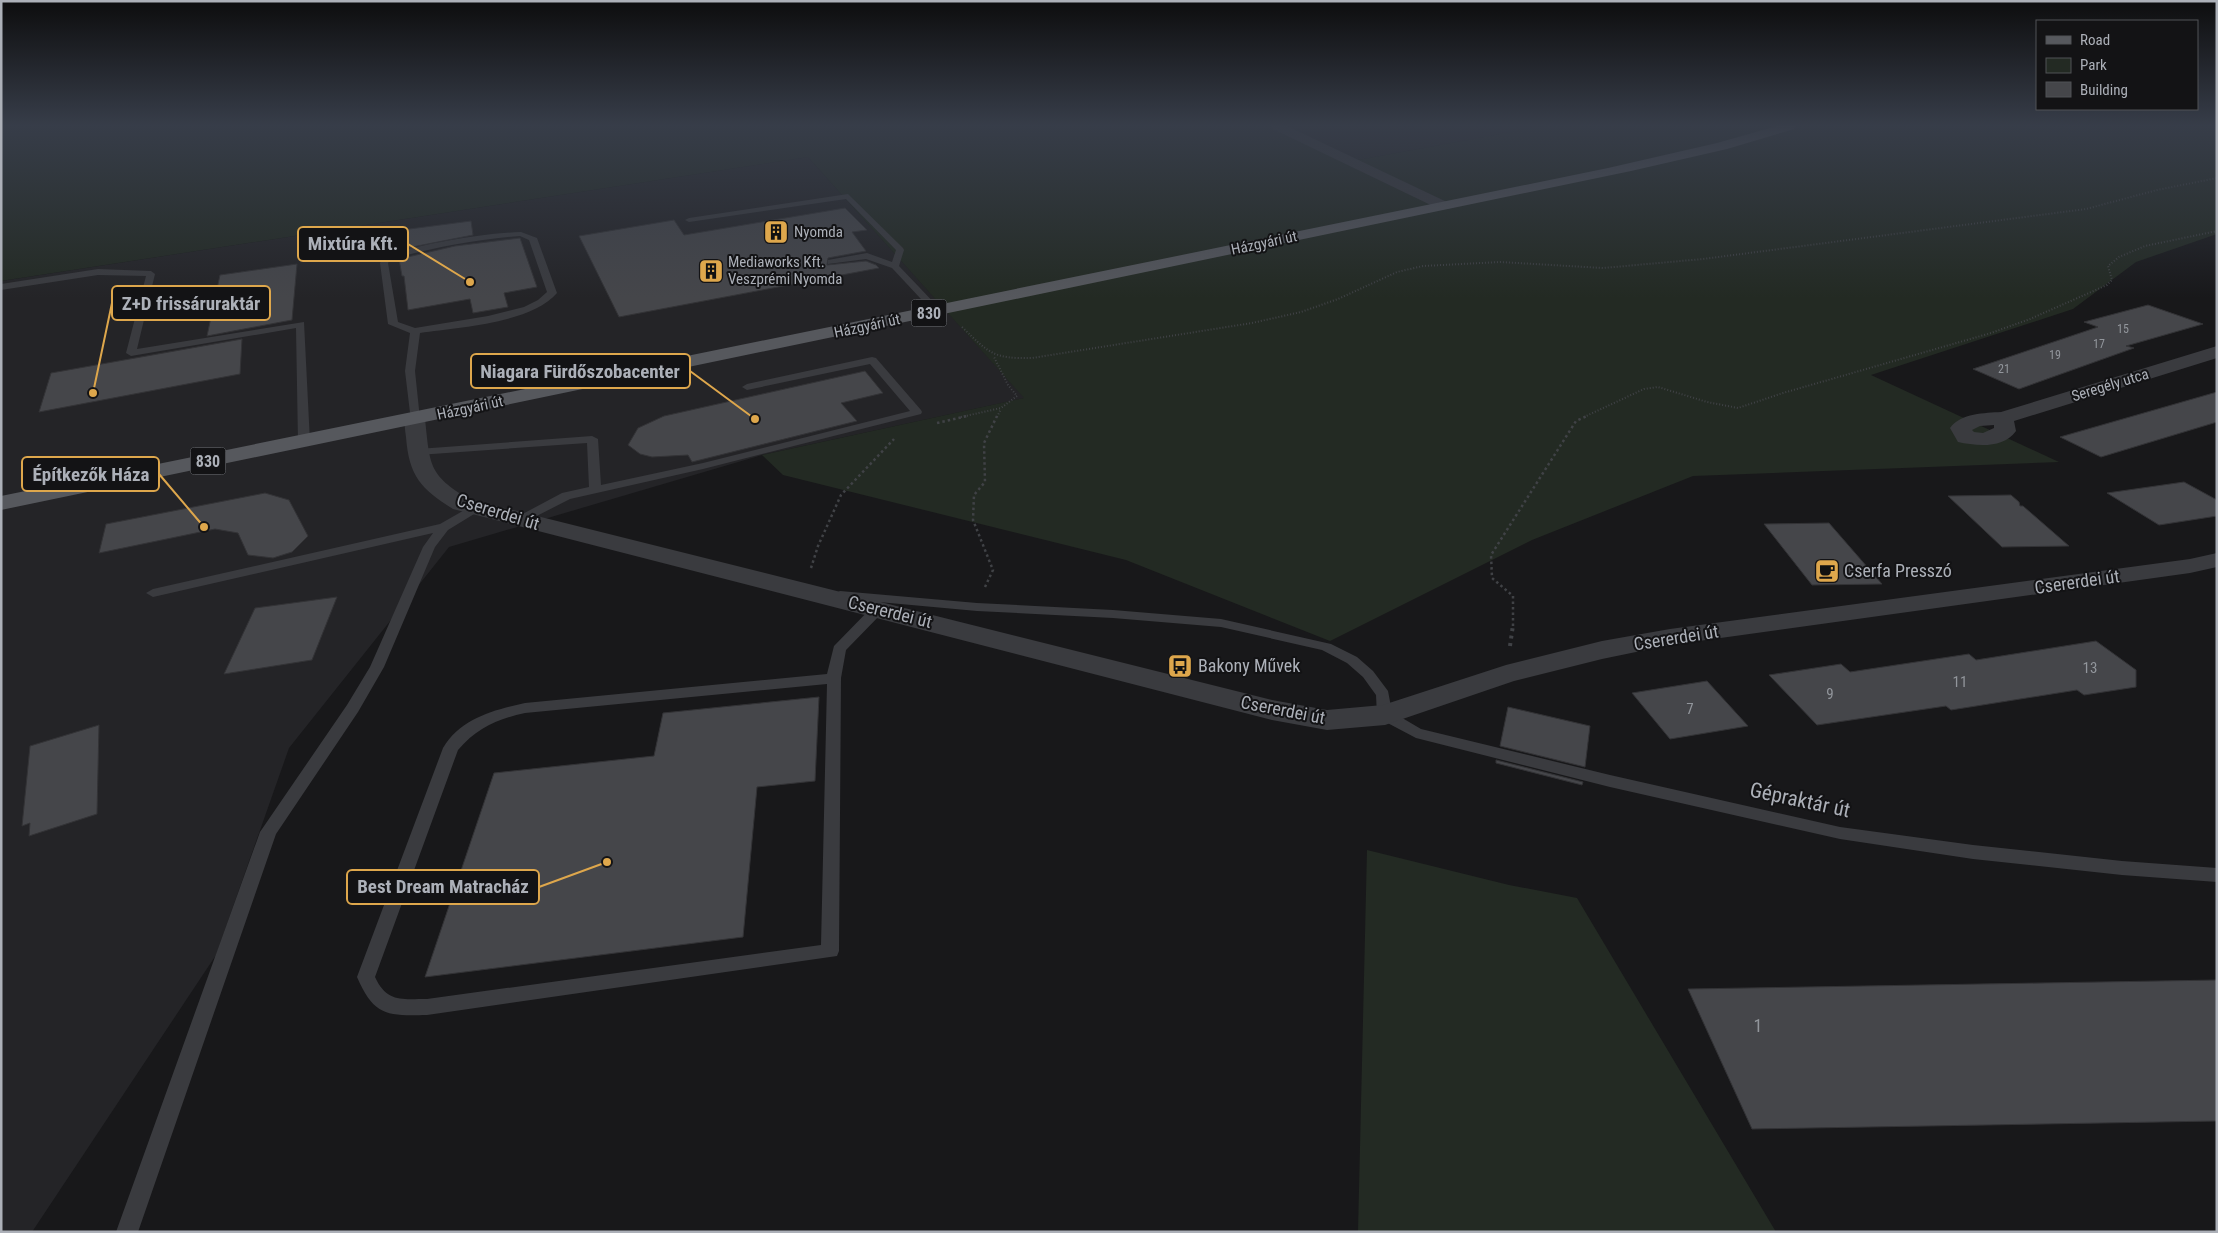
<svg xmlns="http://www.w3.org/2000/svg" width="2218" height="1233" font-family="'Roboto Condensed',sans-serif">
	<style>
		.built { fill: #242427 }
		.green { fill: #232a23 }
		.building { fill: #45464a; stroke: #333336 }
		.lines { fill: none; stroke-linecap: round; stroke-linejoin: round }
		.path-far2 { stroke: #404246; stroke-width: 2; stroke-dasharray: 1 2; stroke-linecap: butt }
		.path-far1 { stroke: #404246; stroke-width: 2.5; stroke-dasharray: 2.5 3; stroke-linecap: butt }
		.path { stroke: #404246; stroke-width: 4; stroke-dasharray: 3 4.5; stroke-linecap: butt }
		.service { fill: #3a3b3f; fill-rule: evenodd }
		.minor { fill: #3a3b3f; fill-rule: evenodd }
		.primary { fill: #56585d; fill-rule: evenodd }
		.labels { text-anchor: middle; stroke-width: 4; stroke-linejoin: round; paint-order: stroke }
		.far-number-label { font-size: 12px; fill: #92969c }
		.far-poi-label { font-size: 15px; fill: #acb0b8; stroke: #131315; text-anchor: start }
		.far-street-label { font-size: 15px; fill: #acb0b8; stroke: #131315 }
		.number-label { font-size: 15px; fill: #92969c }
		.shield { fill: #131315; stroke: #7e8187; stroke-width: 1 }
		.shield-label { font-size: 16px; font-weight: bold; fill: #acb0b8 }
		.street-label { font-size: 18px; fill: #acb0b8; stroke: #131315 }
		.poi-label { font-size: 18px; fill: #acb0b8; stroke: #131315; text-anchor: start }
		.near-number-label { font-size: 18px; fill: #92969c }
		.near-street-label { font-size: 21px; fill: #acb0b8; stroke: #131315 }
		.leader { fill: none; stroke: #dea74c; stroke-width: 2 }
		.callout-dot { fill: #dea74c; stroke: #131315; stroke-width: 2 }
		.callout { fill: #131315; stroke: #dea74c; stroke-width: 2 }
		.callout-label { font-size: 19px; text-anchor: middle; font-weight: bold; fill: #acb0b8 }
	</style>
	<rect width="100%" height="100%" fill="#18181a"/>
	<!-- built -->
	<path class="built" d="M1279 126H1543L1353 161Z
		M808 157 1025 398 762 455 449 547 289 748 216 955 32 1232H1V281Z"/>
	<!-- green -->
	<path class="green" d="M1 126H1279L1353 161 1543 126H2217V234L2136 262 2073 309 1871 375 2059 462 1693 476 1532 540 1330 641 1126 560 783 475 762 455 1024 398 808 157 1 281Z
		M1367 850 1509 885 1577 898 1776 1232H1358Z"/>
	<!-- building -->
	<path class="building" d="M845 208 867 230 852 232 866 251 828 258 827 265 866 261 876 265 879 268 619 317 579 236 674 220 684 235Z
		M471 221 473 235 397 250 394 231Z
		M520 238 537 287 504 293 508 307 473 313 470 299 408 310 404 276H402L399 259 455 246Z
		M297 264 292 320 207 336 220 275Z
		M2148 305 2203 324 2126 346 2134 348 2019 389 1973 369 2098 327 2084 322Z
		M242 339 240 374 39 412 51 373Z
		M865 371 883 393 841 403 857 421 692 462 688 455 652 457 640 454 628 445 638 428 664 416Z
		M2217 392V422L2101 457 2060 437Z
		M2184 482 2217 500V516L2159 525 2107 493Z
		M265 493 289 500 308 536 292 552 273 558 248 555 238 533 215 529 99 553 106 524Z
		M2011 495 2019 502 2020 506H2023L2069 546 2002 547 1948 496Z
		M1829 523 1882 584 1812 585 1764 524Z
		M337 597 312 660 224 674 255 608Z
		M2096 641 2136 670V687L2084 695 2077 690 1951 710 1946 706 1817 725 1769 675 1841 664 1850 672 1969 654 1976 660Z
		M1707 681 1748 726 1670 739 1632 693Z
		M819 697 815 781 757 787 743 937 425 977 494 773 654 756 663 713Z
		M1508 707 1590 726 1585 767 1500 746Z
		M99 725 97 814 29 836 30 823 22 826 30 746Z
		M1496 760 1583 782 1582 785 1496 763Z
		M2217 980V1121L1752 1129 1688 989Z"/>
	<g class="lines">
		<!-- path-far2 -->
		<path class="path-far2" d="M962 327C989 353 993 359 1032 358L1252 323 1301 312 1338 299 1397 272 1423 266 1500 262 1603 268 1703 259 2086 209 2157 190 2217 178
			M961 417 1001 408 1017 396 1008 385 994 357
			M997 417 1001 409
			M1584 417 1644 389 1658 387 1707 402 1738 408 1783 393 1991 333 2030 319 2107 285 2112 280 2108 266 2119 257 2145 246 2217 231"/>
		<!-- path-far1 -->
		<path class="path-far1" d="M937 423 967 416
			M811 568 818 546 841 495 894 439
			M985 587 993 570 973 520 974 495 985 482 984 443 997 416
			M1513 626V596L1492 578 1491 555 1576 421 1587 416"/>
		<!-- path -->
		<path class="path" d="M1510 646 1513 625"/>
		<!-- service -->
		<path class="service" d="M848 194 903 248 904 250 899 266 940 309V313H934L892 268 866 259 828 264V260L867 253 892 262 896 250 846 199 689 222 685 220 689 218Z
			M521 232 537 238 557 293C530 324 458 327 420 333L415 371 420 419 415 422 411 421 405 371 410 333 388 324 380 263 385 255C429 243 476 234 521 232ZM520 236 529 240 547 292 538 300 524 307 488 316 415 328 398 322 388 263 391 259C433 248 477 239 520 236Z
			M98 269 151 271 155 274 137 349 304 322 310 442 308 444 304 445 298 442 296 328 131 356 126 353 146 276 98 275 1 290V284Z
			M872 357 876 358 921 410 922 412 921 414 703 469 570 499 521 524 515 520 517 517 562 493 589 487 587 443 418 455 412 452 418 449 592 436 598 439 601 485 703 463 910 411 870 364 747 390 742 387 747 384Z
			M475 504 479 505 481 508 479 511 448 530 435 547 384 667 358 712 276 834 138 1232H116L260 832 347 705 370 667 423 547 433 533 153 597 146 593 153 589 440 524Z
			M840 591 977 603 1113 610 1221 619 1331 644 1357 657 1373 671 1388 691 1392 712 1421 729 1610 775 1840 827 1973 845 2122 861 2217 868V882L2122 875 1973 859 1840 839 1610 787 1416 738 1380 719 1377 715 1376 695 1363 677 1347 663 1322 650 1221 627 1113 618 977 611 835 598 833 595Z
			M878 605 885 609 883 612 846 650 841 678 839 951 837 956 427 1015C387 1016 374 1016 357 977L443 748C461 718 494 710 525 703L827 674 834 646 873 606ZM827 684 821 945 427 999C402 999 387 1003 375 977L458 750C477 728 497 719 525 713Z"/>
		<!-- minor -->
		<path class="minor" d="M1271 126H1287L1449 203 1451 206 1449 209H1439L1273 129Z
			M2217 346V358L2014 421 2016 431C2003 449 1977 446 1958 442L1950 428C1961 413 1985 413 2001 412ZM1994 425V428L1983 433 1974 432 1972 430 1980 426Z
			M415 413 422 415 425 419C430 464 428 475 469 499L1272 700 1327 710 1383 705 1506 665 1602 641 1670 629 2190 559 2217 553V567L2190 573 1670 645 1602 659 1514 681 1385 725 1327 730 1272 720 453 509C421 489 409 476 406 437 405 429 403 421 408 415Z"/>
		<!-- primary -->
		<path class="primary" d="M1777 126H1796L1794 129 1727 149 1631 171 1 510V496L1608 168 1717 143Z"/>
	</g>
	<!-- sky -->
	<linearGradient id="sky" x2="0" y2="1"><stop stop-color="#0d0d0e"/><stop offset="0.42" stop-color="#373d49"/><stop offset="1" stop-color="#373d49" stop-opacity="0"/></linearGradient>
	<rect width="2218" height="298" fill="url(#sky)"/>
	<!-- icons -->
	<defs>
		<symbol id="building-square" viewBox="-11 -11 22 22"><rect x="-9" y="-9" width="18" height="18" rx="4" fill="#dea74c" stroke="#131315"/><path d="M-4-6H4V6H1V3H-1V6H-4ZM-2.5-4.3h1.7v1.8h-1.7ZM.8-4.3h1.7v1.8H.8ZM-2.5-1h1.7V.8h-1.7ZM.8-1h1.7V.8H.8Z" fill="#111"/></symbol>
		<symbol id="cafe-square" viewBox="-11 -11 22 22"><rect x="-9" y="-9" width="18" height="18" rx="4" fill="#dea74c" stroke="#131315"/><path d="M-5.5-4.5H6V0H3Q3 3.5 0 3.5H-2.5Q-5.5 3.5-5.5 0ZM3-3.2v2h1.7v-2ZM-6 4.5H4V6H-6Z" fill="#111"/></symbol>
		<symbol id="bus-square" viewBox="-11 -11 22 22"><rect x="-9" y="-9" width="18" height="18" rx="4" fill="#dea74c" stroke="#131315"/><path d="M-5-6H5V4H4V6H2V4H-2V6H-4V4H-5ZM-3.5-4V0h7V-4ZM-3.5 1.2v1.5H-2V1.2ZM2 1.2v1.5H3.5V1.2Z" fill="#111"/></symbol>
	</defs>
	<g fill-rule="evenodd">
		<use href="#building-square" x="762" y="218" width="28" height="28"/>
		<use href="#building-square" x="697" y="257" width="28" height="28"/>
		<use href="#cafe-square" x="1813" y="557" width="28" height="28"/>
		<use href="#bus-square" x="1166" y="652" width="28" height="28"/>
	</g>
	<g class="labels">
		<!-- far-number labels -->
		<g class="far-number-label">
			<text x="2123" y="333">15</text>
			<text x="2099" y="348">17</text>
			<text x="2055" y="359">19</text>
			<text x="2004" y="373">21</text>
		</g>
		<!-- far-poi labels -->
		<g class="far-poi-label">
			<text x="794" y="237">Nyomda</text>
			<text x="728" y="267">Mediaworks Kft.<tspan x="728" dy="17">Veszprémi Nyomda</tspan></text>
		</g>
		<!-- far-street labels -->
		<g class="far-street-label">
			<text transform="translate(1264 243) rotate(-12)" y="5">Házgyári út</text>
			<text transform="translate(867 326) rotate(-12)" y="5">Házgyári út</text>
			<text transform="translate(2110 385) rotate(-17)" y="5">Seregély utca</text>
			<text transform="translate(470 408) rotate(-12)" y="5">Házgyári út</text>
		</g>
		<!-- number labels -->
		<g class="number-label">
			<text x="2090" y="673">13</text>
			<text x="1960" y="687">11</text>
			<text x="1830" y="699">9</text>
			<text x="1690" y="714">7</text>
		</g>
		<!-- shield labels -->
		<g class="shield">
			<rect x="911.5" y="299.5" width="35" height="27" rx="4"/>
			<rect x="190.5" y="447.5" width="35" height="27" rx="4"/>
		</g>
		<g class="shield-label">
			<text x="929" y="319">830</text>
			<text x="208" y="467">830</text>
		</g>
		<!-- street labels -->
		<g class="street-label">
			<text transform="translate(498 512) rotate(17)" y="6">Csererdei út</text>
			<text transform="translate(2077 582) rotate(-8)" y="6">Csererdei út</text>
			<text transform="translate(890 612) rotate(14)" y="6">Csererdei út</text>
			<text transform="translate(1676 638) rotate(-9)" y="6">Csererdei út</text>
			<text transform="translate(1283 710) rotate(11)" y="6">Csererdei út</text>
		</g>
		<!-- poi labels -->
		<g class="poi-label">
			<text x="1844" y="577">Cserfa Presszó</text>
			<text x="1198" y="672">Bakony Művek</text>
		</g>
		<!-- near-number labels -->
		<g class="near-number-label">
			<text x="1758" y="1032">1</text>
		</g>
		<!-- near-street labels -->
		<g class="near-street-label">
			<text transform="translate(1800 800) rotate(12)" y="7">Gépraktár út</text>
		</g>
	</g>
	<!-- callouts -->
	<path class="leader" d="M470 282L408 244M93 393L112 303M755 419L690 371M204 527L159 474M607 862L539 887"/>
	<g class="callout-dot">
		<circle cx="470" cy="282" r="5"/>
		<circle cx="93" cy="393" r="5"/>
		<circle cx="755" cy="419" r="5"/>
		<circle cx="204" cy="527" r="5"/>
		<circle cx="607" cy="862" r="5"/>
	</g>
	<g class="callout">
		<rect x="298" y="227" width="110" height="34" rx="5"/>
		<rect x="112" y="286" width="158" height="34" rx="5"/>
		<rect x="471" y="354" width="219" height="34" rx="5"/>
		<rect x="22" y="457" width="137" height="34" rx="5"/>
		<rect x="347" y="870" width="192" height="34" rx="5"/>
	</g>
	<g class="callout-label">
		<text x="353" y="250">Mixtúra Kft.</text>
		<text x="191" y="310">Z+D frissáruraktár</text>
		<text x="580" y="378">Niagara Fürdőszobacenter</text>
		<text x="91" y="481">Építkezők Háza</text>
		<text x="443" y="893">Best Dream Matracház</text>
	</g>
	<!-- border -->
	<rect width="2218" height="1233" fill="none" stroke="#acb0b8" stroke-width="5"/>
	<!-- legend -->
	<rect x="2036" y="20" width="162" height="90" fill="#131315" stroke="#505256"/>
	<rect x="2046" y="36" width="25" height="8" fill="#56585d" stroke="#505256"/>
	<text x="2080" y="45" font-size="15" fill="#acb0b8">Road</text>
	<rect x="2046" y="58" width="25" height="15" fill="#232a23" stroke="#505256"/>
	<text x="2080" y="70" font-size="15" fill="#acb0b8">Park</text>
	<rect x="2046" y="82" width="25" height="15" fill="#45464a" stroke="#505256"/>
	<text x="2080" y="95" font-size="15" fill="#acb0b8">Building</text>
</svg>
